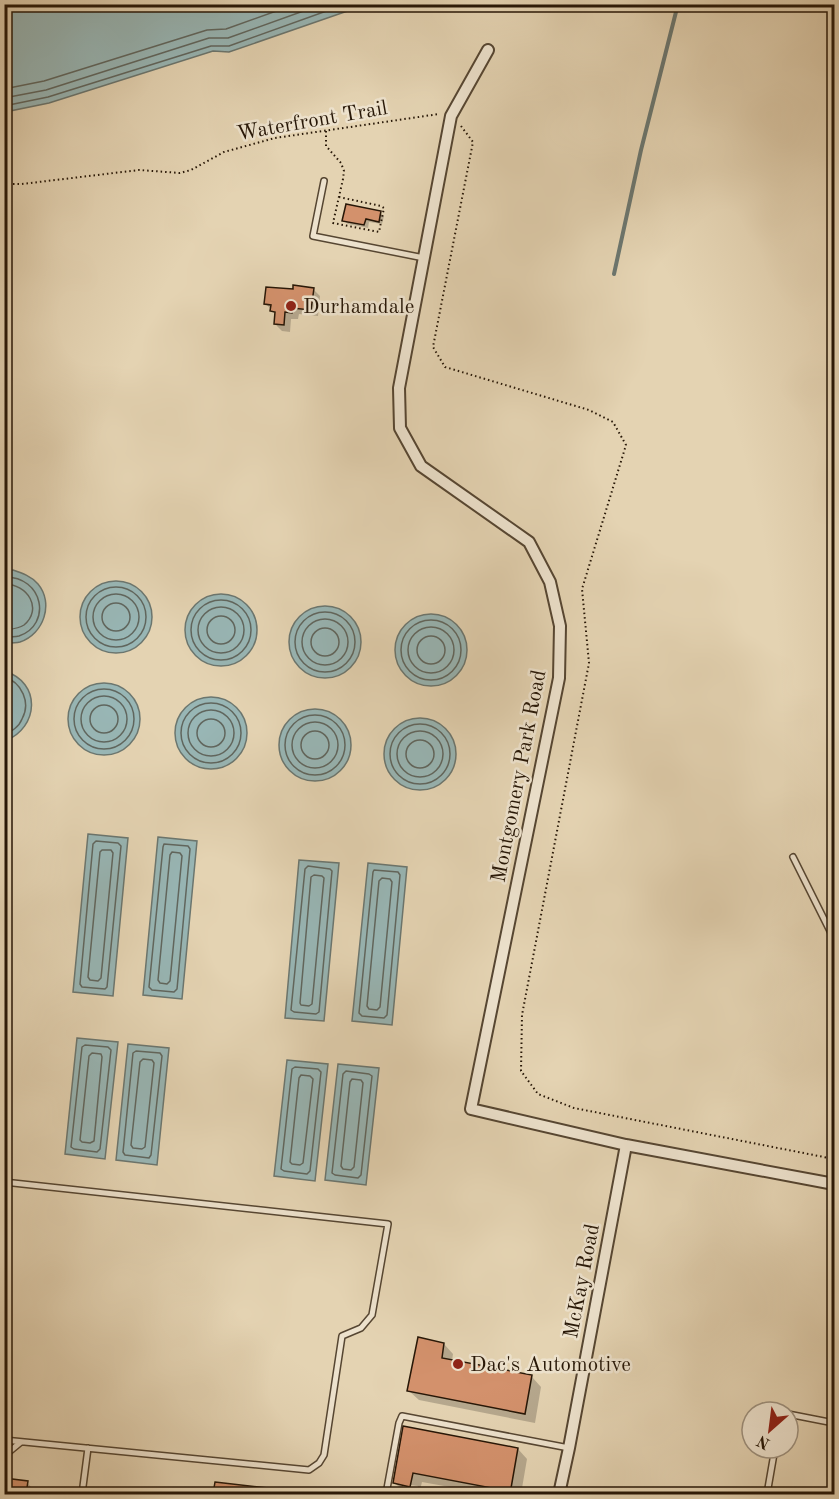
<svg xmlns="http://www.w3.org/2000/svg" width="839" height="1499" font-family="'Old Standard TT',serif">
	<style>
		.water { fill: #98b6b5; stroke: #6b766f; stroke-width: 1.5 }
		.shadow { fill: #0003; fill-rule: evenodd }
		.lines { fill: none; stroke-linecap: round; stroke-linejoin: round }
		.shore { stroke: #60665e; stroke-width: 1.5 }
		.stream { stroke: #6b766f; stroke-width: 4 }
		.building { fill: #d3916c; stroke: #271707; stroke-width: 1.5 }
		.service-casing { stroke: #564632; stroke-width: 8 }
		.minor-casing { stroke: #564632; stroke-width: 14 }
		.path { stroke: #271707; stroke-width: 2; stroke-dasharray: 1.5 3; stroke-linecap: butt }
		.service { stroke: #ede2cd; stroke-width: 5 }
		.minor { stroke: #ede2cd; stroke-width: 10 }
		.poi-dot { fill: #8f2418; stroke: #ede2cd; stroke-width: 2 }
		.labels { text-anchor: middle; stroke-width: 5; stroke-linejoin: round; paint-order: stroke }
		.street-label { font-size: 21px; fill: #271707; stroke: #ede2cd }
		.poi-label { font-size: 21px; fill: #271707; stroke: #ede2cd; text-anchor: start }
	</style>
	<rect width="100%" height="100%" fill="#e4d3b2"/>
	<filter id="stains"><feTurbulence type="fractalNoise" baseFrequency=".00333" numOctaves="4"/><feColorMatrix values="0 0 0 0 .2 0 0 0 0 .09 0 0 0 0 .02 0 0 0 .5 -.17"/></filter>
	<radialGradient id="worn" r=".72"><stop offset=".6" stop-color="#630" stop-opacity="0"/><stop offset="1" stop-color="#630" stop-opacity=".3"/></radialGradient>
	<!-- water -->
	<path class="water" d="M5 4H365V5L229 52 213 51 49 103 5 112Z
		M13 570C22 573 31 576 38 584 54 603 44 634 20 642 16 643 10 643 6 643H4L5 571Z
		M80 617a36 36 0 1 1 72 0a36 36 0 1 1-72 0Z
		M185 630a36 36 0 1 1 72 0a36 36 0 1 1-72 0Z
		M289 642a36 36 0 1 1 72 0a36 36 0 1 1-72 0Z
		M395 650a36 36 0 1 1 72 0a36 36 0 1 1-72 0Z
		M4 671C42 682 39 728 5 741Z
		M68 719a36 36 0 1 1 72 0a36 36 0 1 1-72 0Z
		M175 733a36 36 0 1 1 72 0a36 36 0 1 1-72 0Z
		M279 745a36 36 0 1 1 72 0a36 36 0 1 1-72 0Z
		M384 754a36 36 0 1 1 72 0a36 36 0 1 1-72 0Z
		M88 834 128 838 113 996 73 992Z
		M158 837 197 841 182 999 143 995Z
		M299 860 339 863 324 1021 285 1018Z
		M368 863 407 867 392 1025 352 1021Z
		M77 1038 118 1042 105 1159 65 1154Z
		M128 1044 169 1048 157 1165 116 1160Z
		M287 1060 328 1064 315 1181 274 1176Z
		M338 1064 379 1068 366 1185 325 1180Z"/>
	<!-- shadow -->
	<path class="shadow" d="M380 213 384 216 382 224 369 222 368 228 348 224 344 221Z
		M313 289 320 296 318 316 299 314 298 319H291L290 332 282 331 275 324 276 315 266 304 294 290Z
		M444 1344 453 1354 452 1361 532 1377 541 1387 535 1423 419 1400 409 1391Z
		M405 1428 518 1449 527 1459 521 1494H488L422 1482 419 1494 404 1492 395 1483ZM403 1484 418 1486 417 1489 403 1487Z
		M4 1480 27 1483 39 1494H4Z
		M216 1484 274 1491 277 1494H215Z"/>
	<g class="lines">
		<!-- shore -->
		<path class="shore" d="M4 89 44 81 207 30 226 29 296 4
			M4 98 46 90 209 38H228L323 4
			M4 106 48 97 211 46H229L346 4
			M4 577C44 576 52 625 19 636 14 637 9 637 4 637
			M4 584C28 584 43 609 24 625 18 629 11 629 4 630
			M86 617a30 30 0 1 1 60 0a30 30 0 1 1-60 0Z
			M93 617a23 23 0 1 1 46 0a23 23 0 1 1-46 0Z
			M191 630a30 30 0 1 1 60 0a30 30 0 1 1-60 0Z
			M102 617a14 14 0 1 1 28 0a14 14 0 1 1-28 0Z
			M198 630a23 23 0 1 1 46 0a23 23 0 1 1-46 0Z
			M295 642a30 30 0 1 1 60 0a30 30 0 1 1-60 0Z
			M207 630a14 14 0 1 1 28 0a14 14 0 1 1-28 0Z
			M302 642a23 23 0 1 1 46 0a23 23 0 1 1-46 0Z
			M401 650a30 30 0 1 1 60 0a30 30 0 1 1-60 0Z
			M408 650a23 23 0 1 1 46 0a23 23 0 1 1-46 0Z
			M311 642a14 14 0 1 1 28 0a14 14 0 1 1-28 0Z
			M417 650a14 14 0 1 1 28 0a14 14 0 1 1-28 0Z
			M4 677C22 682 31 703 22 719 19 727 12 731 4 735
			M74 719a30 30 0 1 1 60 0a30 30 0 1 1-60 0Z
			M81 719a23 23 0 1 1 46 0a23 23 0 1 1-46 0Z
			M181 733a30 30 0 1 1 60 0a30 30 0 1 1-60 0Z
			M90 719a14 14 0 1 1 28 0a14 14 0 1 1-28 0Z
			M188 733a23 23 0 1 1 46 0a23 23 0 1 1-46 0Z
			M285 745a30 30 0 1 1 60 0a30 30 0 1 1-60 0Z
			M197 733a14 14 0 1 1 28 0a14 14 0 1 1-28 0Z
			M292 745a23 23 0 1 1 46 0a23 23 0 1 1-46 0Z
			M390 754a30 30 0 1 1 60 0a30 30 0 1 1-60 0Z
			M397 754a23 23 0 1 1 46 0a23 23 0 1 1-46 0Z
			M301 745a14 14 0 1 1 28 0a14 14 0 1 1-28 0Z
			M406 754a14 14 0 1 1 28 0a14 14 0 1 1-28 0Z
			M96 841 118 843 121 846 107 987 105 989 82 987 80 984 93 844Z
			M164 844 188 846 190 849 177 989 174 992 152 990 149 987 163 847Z
			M102 850H111L113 853 101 978 98 981 90 980 88 977 100 852Z
			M172 852 180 853 182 856 170 981 167 984 160 983 158 980 170 855Z
			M308 866 330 869 332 871 319 1012 316 1014 294 1012 291 1010 305 869Z
			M374 870 398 872 400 875 387 1015 384 1018 362 1016 359 1013 373 872Z
			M314 875 322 876 324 878 312 1004 309 1006 301 1005 300 1003 311 877Z
			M382 878 390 879 392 882 380 1007 377 1010 369 1009 367 1006 379 881Z
			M85 1045 108 1047 111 1050 100 1149 97 1152 74 1149 71 1147 82 1047Z
			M136 1051 160 1053 162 1056 151 1155 149 1158 125 1155 123 1152 133 1053Z
			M92 1053 101 1054 102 1057 94 1141 90 1143 82 1142 80 1140 89 1056Z
			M143 1059 152 1060 154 1063 145 1147 142 1149 133 1148 131 1145 140 1062Z
			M295 1067 318 1069 321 1072 310 1171 307 1174 284 1171 281 1169 292 1069Z
			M346 1071 369 1074 372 1076 361 1175 358 1178 335 1175 332 1173 343 1074Z
			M301 1075 310 1076 313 1079 303 1163 300 1165 292 1164 290 1162 299 1078Z
			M352 1079 361 1080 363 1083 354 1167 351 1170 343 1169 341 1166 350 1082Z"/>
		<!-- stream -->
		<path class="stream" d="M614 274 641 150 678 4"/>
	</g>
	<!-- building -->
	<path class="building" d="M346 204 381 211 379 222 366 219 364 225 342 221Z
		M293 285 314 288 311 310 292 308V313L285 312 284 325 274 324 275 312 270 311 271 305 264 304 266 287 293 289Z
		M418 1337 444 1343 442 1358 532 1375 525 1414 407 1391Z
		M403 1426 518 1448 510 1494H491L492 1488 413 1473 410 1487 393 1483Z
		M4 1478 28 1481 26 1494H4Z
		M215 1482 268 1488V1494H213Z"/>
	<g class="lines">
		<defs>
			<path id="service" d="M324 181 313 236 424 258
				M793 857 834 939
				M4 1182 388 1224 372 1315 361 1328 342 1336 324 1455 319 1463 309 1470 4 1440
				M788 1414 834 1423
				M4 1456 21 1442
				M82 1494 88 1448
				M386 1494 399 1423 402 1416 569 1448
				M767 1494 775 1448"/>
			<path id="minor" d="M488 50 451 116 399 388 400 428 421 466 529 542 550 582 560 626 559 678 471 1109 626 1145 834 1184
				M559 1494 569 1448 626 1145"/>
		</defs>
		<!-- service casing -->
		<use href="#service" class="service-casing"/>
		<!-- minor casing -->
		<use href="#minor" class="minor-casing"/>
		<!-- path -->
		<path class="path" d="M461 126 473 142 433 347 445 367 589 410 613 422 626 445 582 589 589 663 522 1015 521 1071 538 1094 574 1108 834 1159
			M326 131V146L341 163 344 171 343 179 333 223 379 232 384 208 381 206 339 197
			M4 184H22L139 170 180 173 191 170 224 152 275 138 439 114"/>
		<!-- service -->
		<use href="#service" class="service"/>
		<!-- minor -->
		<use href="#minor" class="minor"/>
	</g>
	<!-- markers -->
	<g class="poi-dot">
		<circle cx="291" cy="306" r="6"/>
		<circle cx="458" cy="1364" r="6"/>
	</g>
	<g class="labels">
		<!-- street labels -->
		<g class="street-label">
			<text transform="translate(312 120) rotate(-10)" y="7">Waterfront Trail</text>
			<text transform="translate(518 776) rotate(-79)" y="7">Montgomery Park Road</text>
			<text transform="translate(581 1281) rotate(-79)" y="7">McKay Road</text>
		</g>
		<!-- poi labels -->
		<g class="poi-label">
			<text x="303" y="313">Durhamdale</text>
			<text x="470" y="1371">Dac's Automotive</text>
		</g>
	</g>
	<!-- margin -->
	<rect width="839" height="1499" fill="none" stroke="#e4d3b2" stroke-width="24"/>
	<rect x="6" y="6" width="827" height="1487" fill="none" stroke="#271707" stroke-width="3"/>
	<rect x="12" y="12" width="815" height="1475" fill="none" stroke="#271707" stroke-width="1.5"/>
	<!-- north arrow -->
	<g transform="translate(770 1430) rotate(208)"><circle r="28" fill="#ede2cd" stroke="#9e917e" stroke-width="1.5"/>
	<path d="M0-4.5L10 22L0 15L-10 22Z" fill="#8f2418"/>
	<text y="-9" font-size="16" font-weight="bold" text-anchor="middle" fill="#271707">N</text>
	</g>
	<rect width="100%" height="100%" filter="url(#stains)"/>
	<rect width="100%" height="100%" fill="url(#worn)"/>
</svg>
